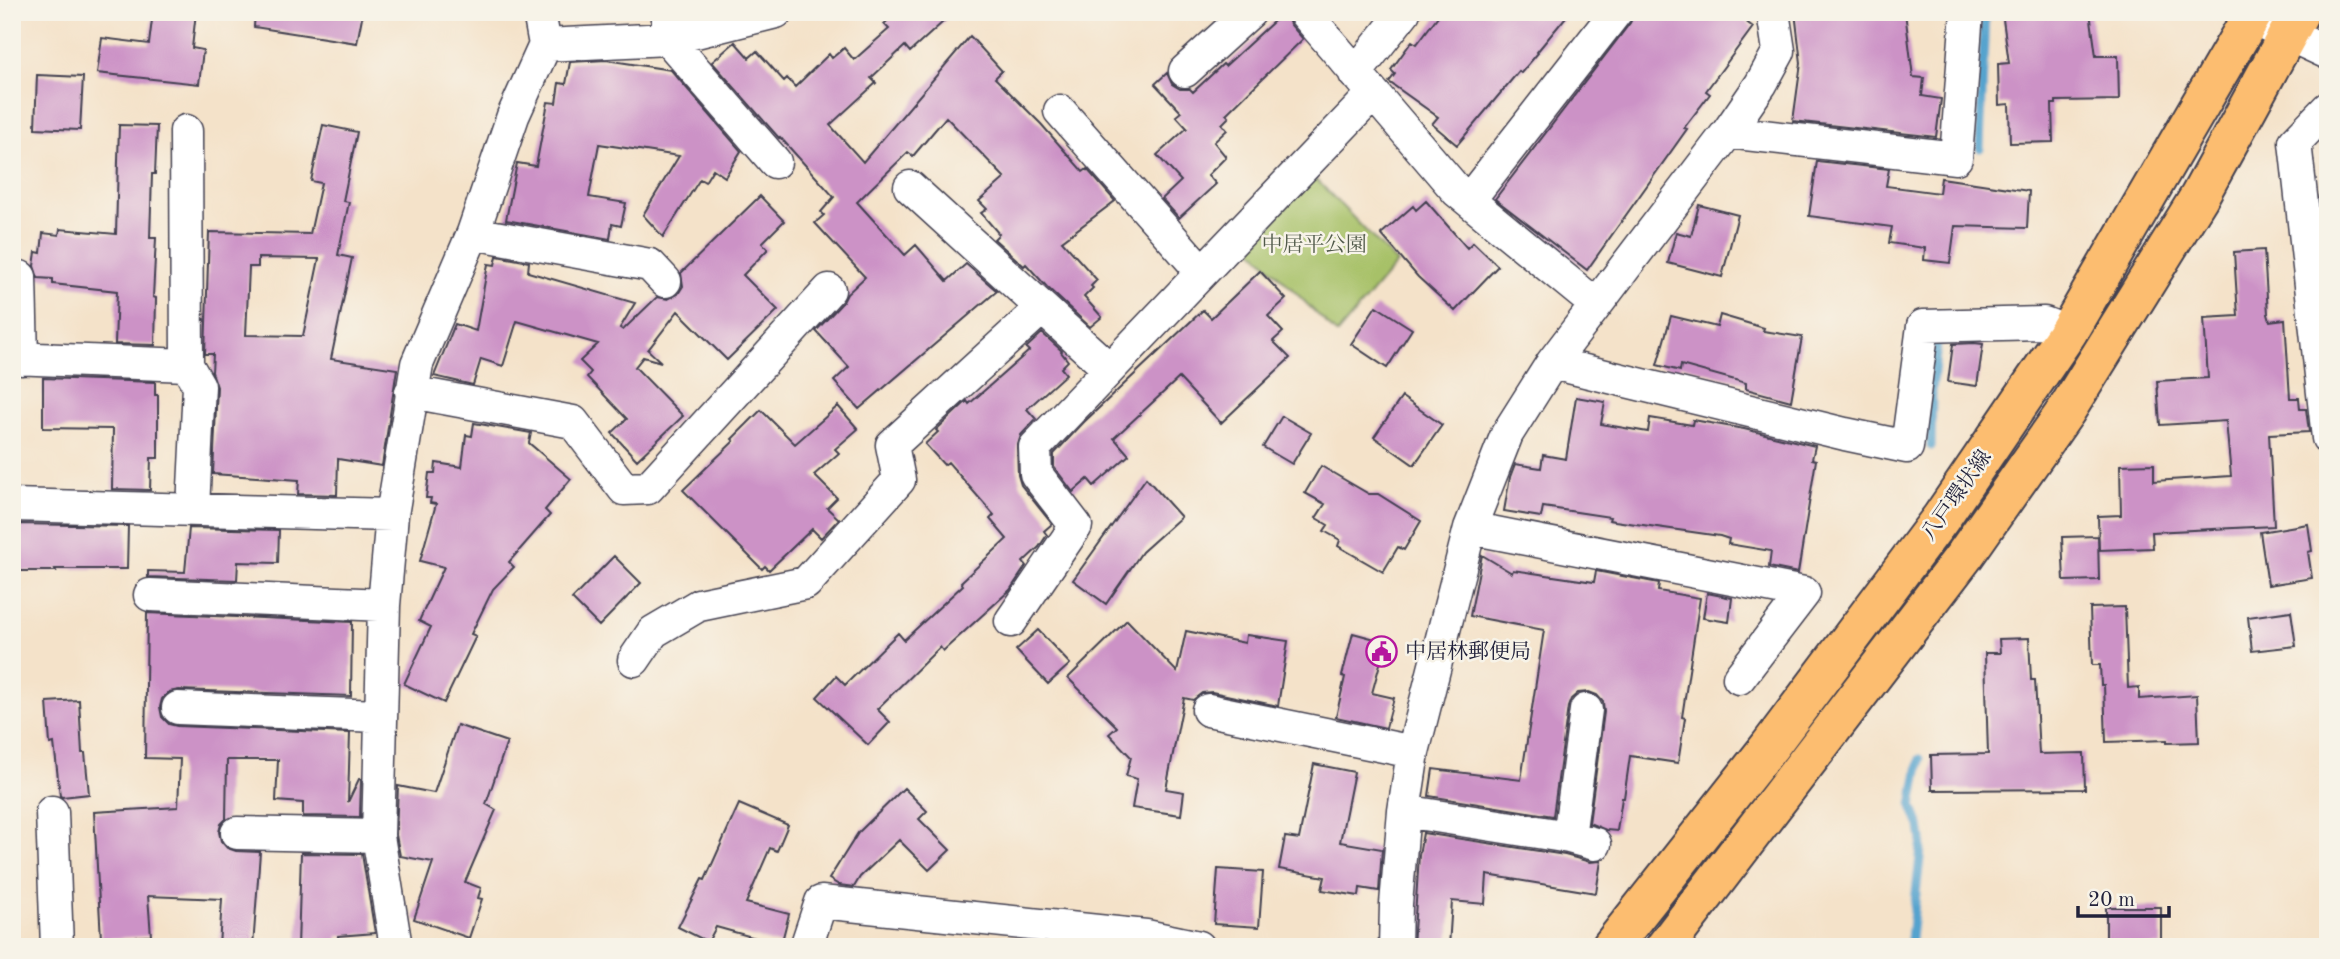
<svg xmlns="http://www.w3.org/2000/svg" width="2340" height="959" font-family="'Old Standard TT','Noto Serif JP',serif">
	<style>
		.green { fill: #a7c167; stroke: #647251; stroke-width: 2 }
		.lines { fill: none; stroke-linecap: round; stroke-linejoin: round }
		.stream { stroke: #55a3ce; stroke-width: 9 }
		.building { fill: #cc92c6; fill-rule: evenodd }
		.minor-casing { stroke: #423f50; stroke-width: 35 }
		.primary-casing { stroke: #423f50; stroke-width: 42 }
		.minor { stroke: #fff; stroke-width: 32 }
		.primary { stroke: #fcbd6f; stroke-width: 38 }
		.labels { text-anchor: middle; stroke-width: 5; stroke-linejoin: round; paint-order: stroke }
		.park-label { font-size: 21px; fill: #515a4a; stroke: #f7f3e8 }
		.street-label { font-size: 21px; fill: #22223b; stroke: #f7f3e8 }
		.poi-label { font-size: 21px; fill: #22223b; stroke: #f7f3e8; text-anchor: start }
	</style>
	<rect width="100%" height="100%" fill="#f7f3e8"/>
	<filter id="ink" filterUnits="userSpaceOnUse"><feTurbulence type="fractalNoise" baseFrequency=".0143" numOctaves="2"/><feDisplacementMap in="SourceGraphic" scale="14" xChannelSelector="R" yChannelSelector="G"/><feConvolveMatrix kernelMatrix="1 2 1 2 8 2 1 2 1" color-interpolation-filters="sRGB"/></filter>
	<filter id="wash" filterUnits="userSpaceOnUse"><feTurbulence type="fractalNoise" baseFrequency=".00686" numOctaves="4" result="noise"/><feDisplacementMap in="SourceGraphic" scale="28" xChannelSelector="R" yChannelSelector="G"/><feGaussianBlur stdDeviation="1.57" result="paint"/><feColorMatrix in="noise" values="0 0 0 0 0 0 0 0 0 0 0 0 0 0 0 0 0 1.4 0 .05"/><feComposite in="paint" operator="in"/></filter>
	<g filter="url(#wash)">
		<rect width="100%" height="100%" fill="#f4e2c9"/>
		<!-- green -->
		<path class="green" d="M1314 177 1397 263 1337 334 1248 245Z"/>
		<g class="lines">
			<!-- stream -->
			<path class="stream" d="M1980 148 1985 12
				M1931 446 1932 390 1938 336
				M1910 947 1922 840 1920 826 1912 806 1920 759"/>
		</g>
		<g id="blocks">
			<!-- building -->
			<path class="building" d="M153 12H196L192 48 203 50 199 84 97 73 102 38 149 44Z
				M255 12H363L357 43 254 27Z
				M897 12H954L910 52 905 46 871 78 876 83 830 125 863 162 970 36 1002 71 995 78 1041 124 1083 172 1087 169 1115 201 1062 241 1097 280 1091 286 1093 288 1084 297 1102 317 1090 327 1047 287 1026 264 1024 266 994 239 999 234 981 213 987 209 979 201 1005 178 946 117 913 156 908 152 857 202 905 255 916 245 947 281 966 264 997 291 859 409 834 381 849 367 816 331 843 302 847 294 865 277 815 223 824 215 821 212 834 197 780 137 779 138 712 62 735 42 749 58 757 51 784 81 787 78 795 87 829 54 832 58 844 48 854 60 889 29 884 24Z
				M1284 12 1290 24 1303 39 1226 114 1229 117 1222 124 1227 130 1214 142 1226 157 1208 175 1216 184 1179 218 1162 199 1181 181 1157 155 1187 128 1176 116 1181 112 1155 84 1167 73 1172 84 1180 89H1190L1193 92 1223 64 1225 66Z
				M1441 12H1570L1537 52 1538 53 1521 73 1519 71 1457 145 1432 124 1438 117 1389 82 1395 74 1391 70 1412 41 1417 44Z
				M1635 12H1733L1753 27 1706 91 1710 94 1684 128 1687 129 1587 270 1495 199 1630 23Z
				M1795 12H1905L1913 77 1924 78 1922 96 1941 99 1936 137 1793 121 1801 63Z
				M2002 12H2090L2096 56H2118L2119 100 2056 101V104H2052L2053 142 2010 143 2009 104 1999 105 1998 64 2009 63Z
				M606 60 671 70 741 151 725 177 713 169 705 182 700 179 663 237 643 215 679 156 599 144 589 197 626 203 621 226 612 224 610 239 506 220 517 163 536 166 548 102 556 103 559 83 566 84 570 62Z
				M37 75 83 77 80 130 35 128Z
				M119 125 157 126 155 174H152L150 238H156L153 297 156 298 155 345 115 344 117 291 53 284V279L38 278 34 266 36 252 41 253 43 233 59 235 60 229 116 234Z
				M323 125 357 132 343 201 349 202 338 255 352 258 331 359 397 369 382 466 338 459 337 495 298 494 299 480 213 474 217 387 212 372 213 354H205L209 232 310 234 321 183 311 181ZM258 258 319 259 303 336 246 335 249 267H258Z
				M1817 161 1889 169 1886 186 1939 193 1941 178 2029 191 2027 228 1955 226 1950 263 1924 260 1925 248 1889 243 1892 227 1809 216Z
				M760 196 784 221 762 243 768 249 743 275 778 310 727 360 678 311 648 350 661 362 643 357 635 367 683 416 637 460 612 433 627 419 587 377 591 372 580 361 598 344 517 321 503 366 481 359 473 385 434 376 455 324 476 331 488 264 495 265 497 256 529 262 528 272 635 303 620 328 623 330 657 297 668 299 678 294 683 286 681 273Z
				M1426 201 1467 248 1473 242 1498 266 1455 311 1418 277 1381 234 1413 206 1416 210Z
				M1699 205 1738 215 1722 277 1668 263 1676 232 1691 236Z
				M2264 250 2268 314 2270 321 2285 319 2290 398H2299L2300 409H2306L2309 432 2269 434 2274 526 2152 532 2153 548 2099 550 2098 516 2121 515 2120 465 2154 464V481L2231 476 2226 421 2160 425 2157 381 2208 378 2204 318 2238 316 2234 252Z
				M1260 271 1286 299 1268 316 1283 332 1273 341 1290 358 1221 423 1179 378 1114 438 1129 455 1094 486 1088 479 1073 492 1054 467V454L1084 422 1203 310 1211 318Z
				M1376 306 1412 329 1387 368 1351 344Z
				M1720 315 1764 328 1763 331 1802 337 1791 401 1746 389V383L1681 365 1680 371 1657 365 1671 316 1717 327Z
				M1042 333 1062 351 1061 352 1068 361 1061 368 1066 374 1027 409 1036 419 1021 435 1017 448 1018 475 1021 485 1052 524 1044 531 1047 535 1039 547 1023 562 1026 566 1010 590 943 651 940 647 877 709 890 722 868 745 817 697 836 676 845 685 898 633 904 640 963 585 961 582 1007 539 990 519 994 515 948 462 944 465 925 444 938 432 936 430 967 401 969 404 1029 351 1026 348Z
				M1974 343 1983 344 1977 386 1948 382 1953 344Z
				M43 378 155 382V395H158V458H151L150 490 112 489 113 429 43 428Z
				M1402 397 1442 425 1414 465 1374 437Z
				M1576 397 1605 402 1601 424 1648 432 1650 418 1692 425 1693 420 1744 429 1815 446 1812 459 1816 460 1798 573 1769 567 1771 551 1728 544 1729 539 1720 536 1615 521 1609 520 1610 517 1543 507 1541 517 1504 511 1510 477 1515 464 1541 468 1543 455 1566 459Z
				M838 406 858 429 835 449 839 453 814 475 837 498 827 508 839 519 821 538 812 529 769 570 765 566 762 569 683 490 734 441 732 439 761 410 795 444Z
				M1282 416 1311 433 1292 464 1263 447Z
				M474 423 531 433 529 443 571 479 545 510 550 515 509 562 514 567 493 589 471 634 476 636 444 703 404 684 431 627 419 621 444 567 420 561 436 504 430 503 431 498H426L429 473H435L436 463 462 467 466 435 472 436Z
				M1321 466 1369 494H1378L1421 521 1404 550 1398 547 1383 572 1338 546 1340 540 1324 531 1328 525 1316 518 1325 504 1305 493Z
				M1146 478 1181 517 1142 552 1106 604 1073 580Z
				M18 524 128 526 127 569H55L56 571H18Z
				M2308 524 2312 551 2308 552 2312 578 2268 585 2260 532Z
				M189 528 279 530 278 563 238 562 237 580 148 577V571L185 572Z
				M2098 536 2099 580 2064 581 2062 537Z
				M1482 555 1512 573 1513 570 1594 582 1596 571 1659 583 1658 591 1700 598 1682 717 1685 718 1678 763 1630 756 1624 798H1622L1617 831 1606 830 1589 823 1604 712 1603 702 1597 695 1589 692 1578 693 1571 699 1568 707 1553 816 1429 796 1433 769 1521 780 1544 630 1470 616Z
				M614 556 641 583 599 626 572 599Z
				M1707 593 1732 598 1729 622 1703 618Z
				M2125 607 2128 688 2139 687V699L2197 695 2199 742 2167 743V740L2106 742 2104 685H2101L2100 665H2092L2090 608Z
				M2291 611 2296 646 2252 651 2248 617Z
				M147 613 352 622 351 696 179 690 169 692 162 699 160 707 162 717 169 724 177 726 350 733 348 802 359 779H361L360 817 303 816V803L276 801 278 760H227L226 819 221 824 219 832 221 841 227 848 236 851 260 852 253 947H219L222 899 148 896 151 936 101 939 94 812 178 807 180 759 145 758Z
				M1127 620 1177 672 1186 631 1245 643 1246 635 1288 641 1278 706 1212 692 1202 693 1193 700 1184 698 1166 789 1184 792 1181 815 1132 808 1137 779 1126 776 1131 757 1109 734 1117 727 1068 678Z
				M1038 630 1070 664 1048 684 1016 650Z
				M1353 633 1386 642 1372 693 1394 698 1386 728 1336 717 1345 677 1342 676Z
				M2029 638 2031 680H2035L2039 754 2084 753 2085 789 1932 790 1931 755 1988 754 1985 653H2000L1999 639Z
				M79 700 82 753H85L89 794 62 797 60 796 54 743 50 744 47 702Z
				M457 725 507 742 486 804 496 810 465 882 481 888 478 898 482 899 469 938 414 919 433 862 400 856 396 835 398 786 434 793Z
				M1314 764 1354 772 1340 842 1382 849 1379 891 1360 888 1359 896 1322 890 1325 877 1279 869 1285 837 1299 839Z
				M904 788 927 811 919 819 950 850 929 870 899 840 860 877 854 887 839 885 829 879 858 833Z
				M739 804 788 825 777 851 770 848 746 903 789 914 781 945 716 927 708 942 678 927 702 879 705 880Z
				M1423 833 1565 855 1590 862 1601 861 1596 893 1487 875 1485 904 1452 901 1449 947H1413L1419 855Z
				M301 853 362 854 375 933 338 936 337 947H298Z
				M1218 869 1263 872 1259 927 1214 924Z
				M2106 907H2161V946L2106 947Z"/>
		</g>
	</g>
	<g filter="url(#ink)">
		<use href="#blocks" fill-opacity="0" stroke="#423f50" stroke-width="2"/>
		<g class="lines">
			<defs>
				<path id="minor" d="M668 12V39L775 162
					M1304 12 1457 191 1595 304
					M2265 24 2328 53
					M545 45 668 39 776 12
					M1185 71 1250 12
					M1355 74 1404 12
					M2328 108 2295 142 2328 438
					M1060 111 1202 272
					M186 131 187 365 199 386 193 508
					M1728 132 1956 158 1967 12
					M910 187 1108 368
					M1469 200 1616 12
					M473 233 650 265 665 281
					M20 277 22 359
					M12 358 187 365
					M1552 363 1845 434 1907 447 1923 326 2044 323 2068 332
					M411 392 573 422 624 489 648 488 829 290
					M12 505 392 515
					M1470 528 1804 593 1739 678
					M150 595 384 605
					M1011 621 1076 526 1036 474 1035 447 1373 94
					M634 660 653 632 699 605 806 583 899 480 892 445 1042 308
					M178 708 379 716
					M1208 710 1413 752
					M1404 811 1569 837 1595 844
					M52 812 57 947
					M237 833 378 836
					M1569 837 1586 710
					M396 947 378 836 384 605 392 515 417 364 473 233 513 116 545 45 539 12
					M806 947 821 902 1146 936 1199 947
					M1395 947 1396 904 1404 811 1413 752 1470 528 1507 434 1552 363 1728 132 1761 84 1779 51 1773 12"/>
				<path id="primary" d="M1611 947 1769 747 1941 518 2068 332 2254 12
					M1665 947 1965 555 2066 411 2199 197 2300 12"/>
			</defs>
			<!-- minor casing -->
			<use href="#minor" class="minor-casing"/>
			<!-- primary casing -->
			<use href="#primary" class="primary-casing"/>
			<!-- minor -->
			<use href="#minor" class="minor"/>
			<!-- primary -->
			<use href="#primary" class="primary"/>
		</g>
	</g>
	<!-- icons -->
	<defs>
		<symbol id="civic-ring" viewBox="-11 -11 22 22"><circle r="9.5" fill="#f7f3e8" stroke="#b5179e" stroke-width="1.5"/><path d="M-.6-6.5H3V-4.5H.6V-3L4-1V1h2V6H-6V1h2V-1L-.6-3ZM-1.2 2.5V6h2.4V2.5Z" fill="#b5179e"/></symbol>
	</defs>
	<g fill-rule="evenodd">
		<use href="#civic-ring" x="1364" y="634" width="35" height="35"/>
	</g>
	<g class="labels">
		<!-- park labels -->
		<g class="park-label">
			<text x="1314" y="251">中居平公園</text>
		</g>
		<!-- street labels -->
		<g class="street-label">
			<text transform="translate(1956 495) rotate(-55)" y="7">八戸環状線</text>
		</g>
		<!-- poi labels -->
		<g class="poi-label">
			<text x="1405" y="658">中居林郵便局</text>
		</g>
	</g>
	<!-- margin -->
	<rect width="2340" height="959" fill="none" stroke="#f7f3e8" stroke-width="42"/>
	<!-- scale -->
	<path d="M2078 906v10h91v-10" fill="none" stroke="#22223b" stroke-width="3.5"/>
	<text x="2088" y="906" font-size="21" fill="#22223b" stroke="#f7f3e8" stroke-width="5" paint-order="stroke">20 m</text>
</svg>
